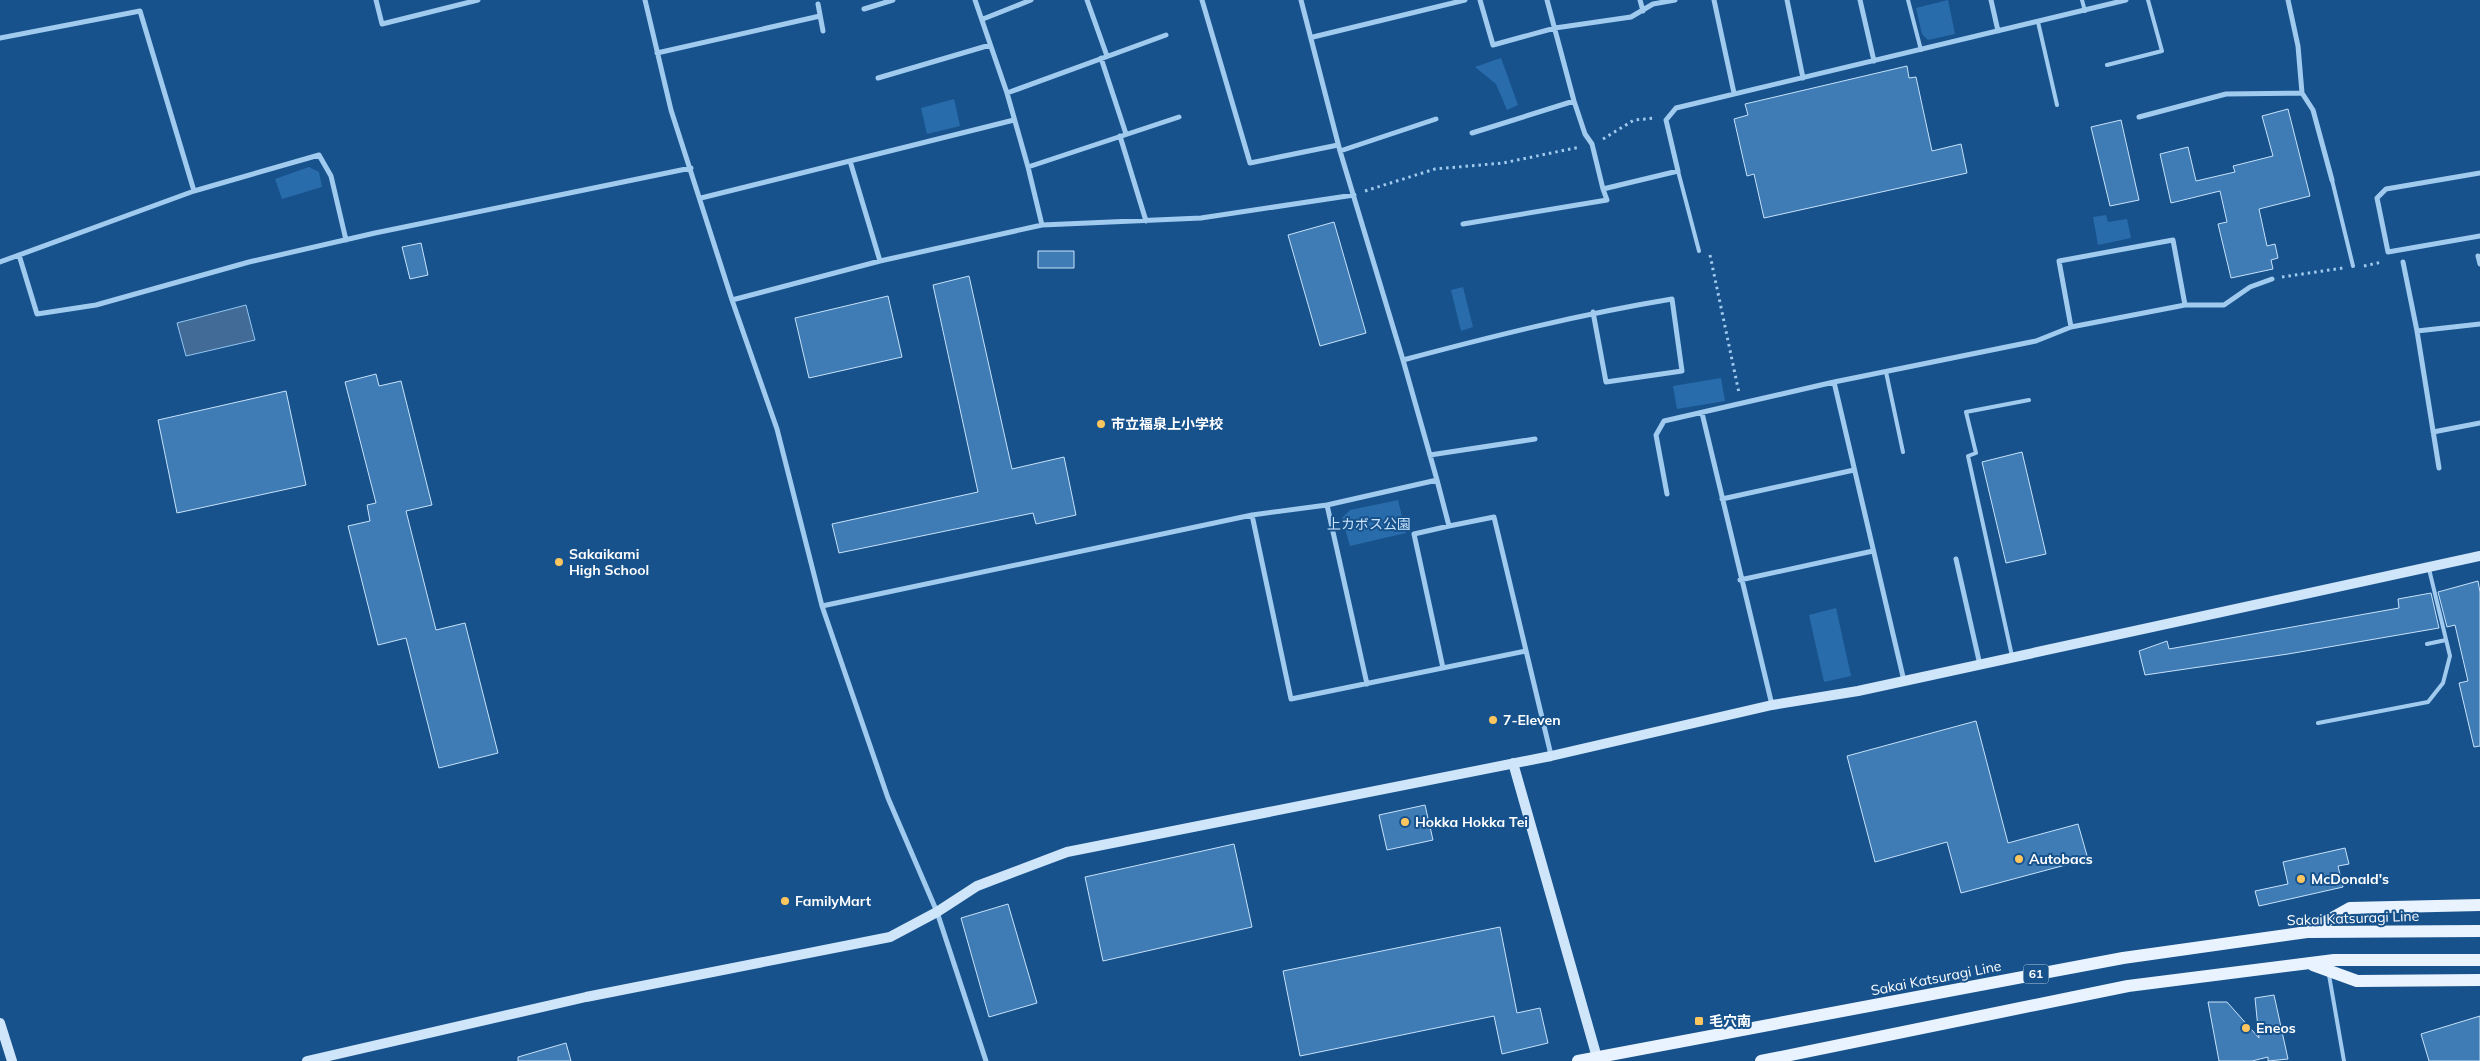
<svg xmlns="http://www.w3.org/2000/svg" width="2480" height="1061" font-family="Mulish,'Noto Sans JP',sans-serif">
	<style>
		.green { fill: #296cab }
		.water { fill: #426c97; stroke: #94c6f2 }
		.building { fill: #3f7cb5; stroke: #c7e2fb }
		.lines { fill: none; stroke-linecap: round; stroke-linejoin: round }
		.path { stroke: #a1caef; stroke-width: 3; stroke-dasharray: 2.5 4; stroke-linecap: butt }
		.lane { stroke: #a1caef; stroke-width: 4 }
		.street { stroke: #a1caef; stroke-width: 5 }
		.secondary { stroke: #cfe5fa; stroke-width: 10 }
		.primary { stroke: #e9f3ff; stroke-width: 12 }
		.poi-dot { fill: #ffc65f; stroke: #17528c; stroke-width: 2 }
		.labels { text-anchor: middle; stroke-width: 4; stroke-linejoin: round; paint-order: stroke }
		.shield { fill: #17528c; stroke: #b9cbdc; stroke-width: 1 }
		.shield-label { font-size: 12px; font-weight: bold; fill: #fff }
		.poi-label { font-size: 14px; font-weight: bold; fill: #fff; stroke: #17528c; text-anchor: start }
		.park-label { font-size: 14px; fill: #c7e2fb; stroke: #17528c }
		.street-label { font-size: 14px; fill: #fff; stroke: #17528c }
	</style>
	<rect width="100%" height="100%" fill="#17528c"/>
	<!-- green -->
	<path class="green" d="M1948 0 1955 34 1928 40 1922 34 1916 8Z
		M1501 58 1518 105 1507 110 1496 84 1475 67Z
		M954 99 960 126 927 134 921 108Z
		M309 167 319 172 322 187 282 199 275 179Z
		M2106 215 2108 222 2127 219 2131 238 2098 245 2093 217Z
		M1463 287 1473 327 1461 331 1451 290Z
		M1721 378 1725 401 1677 409 1673 386Z
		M1398 500 1406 533 1350 546 1342 518 1350 510Z
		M1836 608 1851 676 1824 682 1809 615Z"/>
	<!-- water -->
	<path class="water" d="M246 305 255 340 186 356 177 323Z"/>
	<!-- building -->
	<path class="building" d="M1907 66 1909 78 1916 77 1932 151 1961 144 1967 173 1764 218 1754 174 1747 176 1734 119 1748 115 1745 104Z
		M2288 109 2310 196 2259 209 2267 246 2275 244 2278 258 2271 260 2273 269 2231 278 2218 224 2227 222 2220 191 2171 203 2160 154 2188 147 2196 181 2235 172 2233 166 2273 156 2262 116Z
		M2121 120 2139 200 2110 206 2091 127Z
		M1334 222 1366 333 1320 346 1288 235Z
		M421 243 428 275 410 279 402 247Z
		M1038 251H1074V268H1038Z
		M969 276 1012 469 1064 457 1076 515 1036 524 1033 513 839 553 832 524 978 492 933 285Z
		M888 296 902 357 809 378 795 318Z
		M376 374 379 386 401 381 432 505 406 511 436 630 465 623 498 753 439 768 406 638 378 645 348 526 370 521 367 505 376 503 345 382Z
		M286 391 306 485 177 513 158 420Z
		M2022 452 2046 554 2006 563 1982 462Z
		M2478 581 2480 592V746L2474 747 2459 683 2468 681 2455 625 2447 627 2438 592Z
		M2431 593 2439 628 2288 654 2145 675 2139 651 2167 641 2169 649 2399 608 2398 599Z
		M1976 721 2008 843 2078 824 2088 859 1961 893 1947 842 1875 862 1847 756Z
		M1425 805 1433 840 1387 850 1379 815Z
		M1234 844 1252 927 1103 961 1085 877Z
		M2345 848 2349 864 2338 866 2343 887 2259 906 2255 891 2288 884 2283 862Z
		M1008 904 1037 1003 989 1017 961 918Z
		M1500 927 1517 1013 1540 1008 1548 1043 1502 1054 1494 1016 1300 1056 1283 971Z
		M2274 995 2288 1059 2268 1061V1057L2252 1061H2219L2208 1002H2227L2259 1038 2255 998Z
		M2480 1016V1061H2429L2421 1034Z
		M566 1043 571 1061H518V1057Z"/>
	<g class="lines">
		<!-- path -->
		<path class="path" d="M1603 139 1634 120 1656 118
			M1365 191 1435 169 1503 163 1580 147
			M1710 255 1739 393
			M2364 266 2382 262
			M2282 277 2343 268"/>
		<!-- lane -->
		<path class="lane" d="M1908 0 1921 50
			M2082 0 2085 11
			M2038 22 2057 105
			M2107 65 2162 51 2148 0
			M1678 171 1699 251
			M2332 180 2353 266
			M1886 372 1903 452
			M2427 644 2446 640
			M2012 656 1968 456 1976 453 1966 412 2029 400
			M2318 723 2428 702 2443 683 2450 656 2429 569
			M2329 975 2344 1061"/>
		<!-- street -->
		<path class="street" d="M376 0 382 24 478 0
			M645 0 671 110 732 300 777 429 822 606 888 798 937 912 986 1061
			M975 0 1007 93 1028 167 1042 225
			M1087 0 1107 56
			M1202 0 1250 163 1338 145
			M1480 0 1493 45 1555 28 1631 17 1653 4 1675 0
			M1547 0 1574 101 1585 134 1592 144 1603 189
			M1640 0 1643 11
			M1714 0 1734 93
			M1787 0 1803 78
			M1860 0 1874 61
			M1991 0 1998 31
			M818 4 823 31
			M864 9 893 0
			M983 19 1031 0
			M1313 37 1465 0
			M0 38 140 11 194 191
			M657 53 820 16
			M1101 58 1126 134
			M878 78 990 45
			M1007 93 1166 35
			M2302 93 2313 110 2332 180
			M2139 117 2226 94 2302 93 2298 46 2288 0
			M1472 133 1574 101
			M1120 136 1146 221
			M1340 151 1436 119
			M850 161 880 261
			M1028 167 1179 117
			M2480 173 2386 189 2377 198 2388 252 2480 236
			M701 198 1014 120
			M1463 224 1607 200 1603 189 1678 171 1666 120 1676 108 2126 0
			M19 255 37 314 96 305 249 262 375 233 691 168
			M2478 256 2480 264
			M0 262 194 191 319 155 331 176 346 240
			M2403 262 2417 331 2439 468
			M732 300 880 261 1042 225 1201 218 1354 195
			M2071 327 2059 261 2173 240 2185 305
			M2417 331 2480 324
			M1403 360C1493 336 1581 314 1672 299L1682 371 1606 382 1593 312
			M1834 382 1904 681
			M1702 413 1772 705
			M2433 432 2480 423
			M1430 455 1535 439
			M1437 480 1449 526 1494 517 1551 755
			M1667 494 1656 435 1664 421 1834 382 2036 341 2071 327 2185 305H2224L2250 287 2272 279
			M1722 499 1854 470
			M1327 505 1367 684
			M1252 515 1291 699 1526 651
			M1956 559 1980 665
			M1740 580 1873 551
			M822 606 1252 515 1327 505 1437 480 1403 360 1340 151 1301 0
			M1443 668 1414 534 1449 526"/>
		<!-- secondary -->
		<path class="secondary" d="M1513 763 1598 1061
			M0 1023 12 1061
			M307 1061 586 997 890 937 937 912 977 886 1067 852 1551 756 1772 705 1858 691 2480 556"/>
		<!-- primary -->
		<path class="primary" d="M2309 931 2350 908 2480 905
			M2313 965 2357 981 2480 980
			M1578 1061 2123 958 2307 932 2480 931
			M1761 1061 2128 986 2334 960H2480"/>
	</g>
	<!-- markers -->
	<g class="poi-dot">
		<circle cx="1101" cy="424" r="5"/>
		<circle cx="559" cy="562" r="5"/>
		<circle cx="1493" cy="720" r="5"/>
		<circle cx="1405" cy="822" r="5"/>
		<circle cx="2019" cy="859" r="5"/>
		<circle cx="2301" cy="879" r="5"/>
		<circle cx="785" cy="901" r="5"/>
		<rect x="1694" y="1016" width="10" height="10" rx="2.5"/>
		<circle cx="2246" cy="1028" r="5"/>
	</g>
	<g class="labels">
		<!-- shield labels -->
		<rect class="shield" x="2023.5" y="964.5" width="25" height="19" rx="4"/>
		<g class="shield-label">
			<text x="2036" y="978">61</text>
		</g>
		<!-- poi labels -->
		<g class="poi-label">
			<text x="1111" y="429">市立福泉上小学校</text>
			<text x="569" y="559">Sakaikami<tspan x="569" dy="16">High School</tspan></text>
			<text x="1503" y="725">7-Eleven</text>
			<text x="1415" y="827">Hokka Hokka Tei</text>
			<text x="2029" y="864">Autobacs</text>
			<text x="2311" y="884">McDonald's</text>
			<text x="795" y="906">FamilyMart</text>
			<text x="1709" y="1026">毛穴南</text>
			<text x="2256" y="1033">Eneos</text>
		</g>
		<!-- park labels -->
		<g class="park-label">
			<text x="1369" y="529">上カボス公園</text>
		</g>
		<!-- street labels -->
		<g class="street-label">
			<text transform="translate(2353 918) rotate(-2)" y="5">Sakai Katsuragi Line</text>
			<text transform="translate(1936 978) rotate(-11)" y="5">Sakai Katsuragi Line</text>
		</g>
	</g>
</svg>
